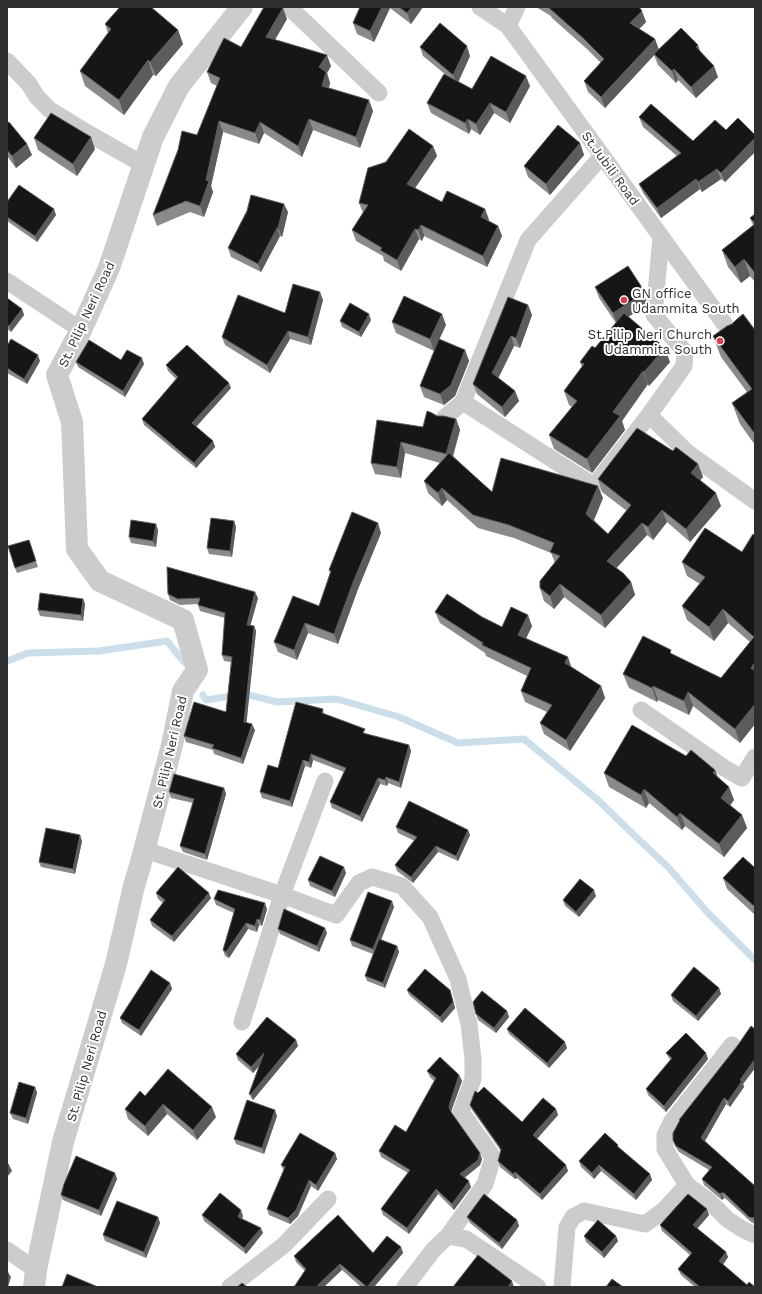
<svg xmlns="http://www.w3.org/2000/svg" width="762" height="1294" font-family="'Work Sans',sans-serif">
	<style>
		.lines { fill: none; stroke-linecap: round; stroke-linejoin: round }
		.stream { stroke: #cbdee9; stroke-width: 7 }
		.minor { stroke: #ccc; stroke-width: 17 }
		.tertiary { stroke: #ccc; stroke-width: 22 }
		.wall { fill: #8a8a8a }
		.shaded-wall { fill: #5c5c5c }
		.building { fill: #161616; stroke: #5c5c5c }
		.poi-dot { fill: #d6404d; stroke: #fff; stroke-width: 1.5 }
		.labels { text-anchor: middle; stroke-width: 4; stroke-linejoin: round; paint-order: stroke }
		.street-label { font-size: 13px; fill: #2f2f2f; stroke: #fff }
		.poi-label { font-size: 13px; fill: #2f2f2f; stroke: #fff; text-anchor: start }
	</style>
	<rect width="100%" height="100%" fill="#fff"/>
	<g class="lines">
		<!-- stream -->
		<path class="stream" d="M7 661 28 653 99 651 167 641 184 662
			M203 695 206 700 245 694 277 702 337 699 399 717 458 743 524 739 599 801 635 836 668 867 708 913 755 960"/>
		<!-- minor -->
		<path class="minor" d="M289 7 379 93
			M480 7 508 26 734 337
			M508 26 517 7
			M7 61 29 84 37 97 50 110 91 135 144 165
			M661 237 654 315 685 352 684 366 649 415 688 453 755 501
			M7 281 81 330
			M463 402 594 486 649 415
			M444 418 463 402 528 240 602 156
			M641 710 726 769 742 778 755 757
			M145 850 282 895 325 781
			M242 1022 282 895 336 915 359 883 372 877 402 886 430 917 458 979 469 1024 473 1059V1079L461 1112 493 1157 485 1184 448 1236
			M687 1185 709 1201 727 1219 742 1229 755 1235
			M7 1250 36 1270
			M230 1287 284 1245 328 1199
			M405 1287 434 1249 448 1236 466 1239 538 1287
			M562 1287 567 1227 573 1217 584 1211 645 1224 663 1211 687 1185 665 1149V1135L672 1121 732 1045"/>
		<!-- tertiary -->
		<path class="tertiary" d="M34 1287 36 1270 63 1142 116 964 134 886 140 866 172 745 183 691 197 670 183 620 100 581 77 549 72 422 57 375 81 330 109 268 153 137 179 86 242 7"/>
	</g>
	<!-- wall -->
	<path class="wall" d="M360 7H423L411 24 390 8 374 42 357 34 353 23Z
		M536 7H639L646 22 639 29 655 39 659 50 701 52 718 77 696 98 678 80 676 83 658 65 654 55 605 108 588 92 584 81 601 63 587 49 552 18 551 16Z
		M287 19 275 40 331 66 327 73 330 83 329 88 373 111 360 148 313 130 302 157 264 133 259 144 223 132 211 186 213 192 204 217 190 212 157 226 153 215 197 135 217 86 211 83 207 72 241 47Z
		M105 24 178 30 183 44 156 76 153 75 124 115 85 86 80 71 108 33Z
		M420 47 470 56 458 82 472 89 530 86 510 123 494 113 480 135 471 129 469 134 431 113 427 103 446 75 423 56Z
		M639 117 693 141 726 130 755 135V152L725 182 721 179 702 192 700 189 661 218 643 193 639 184 677 156 643 127Z
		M7 123 27 144 32 155 16 168 7 156Z
		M34 138 95 149 77 176 38 150Z
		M580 143 584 155 550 195 528 177 524 166Z
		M433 146 437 156 415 188 442 202 485 209 489 220 488 221 498 226 502 236 487 267 424 236 422 241 419 239 401 271 384 261 383 256 356 241 352 230 363 213 359 203 386 162Z
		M7 202 56 215 37 242 7 221Z
		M288 212 282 237 280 236 261 272 231 257 228 248Z
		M755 214V282L750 276 741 283 728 267 722 250 753 225 750 218Z
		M595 287 646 298 645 306 628 317 670 362 649 386 648 384 622 421 625 430 592 473 554 449 549 435 572 407 569 405 564 391 582 367 580 362 595 348 616 323 599 298Z
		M7 298 22 309 24 315 11 332 7 329Z
		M323 300 311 345 290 339 270 373 225 345 222 337Z
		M528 305 532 315 520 348 514 346 498 378 515 391 519 401 505 417 477 394 473 384Z
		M371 320 361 337 342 327 340 321Z
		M392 322 446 325 439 339 465 350 469 361 455 396 444 405 424 397 420 386 438 342 434 351 396 333Z
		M755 330V445L740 424 732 403 747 392 721 357 713 336Z
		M7 346 40 361 27 384 7 373Z
		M121 360 144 364 125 397 78 367 76 362Z
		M166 365 231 388 196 427 213 441 215 447 196 468 144 425 142 419 176 379 168 371Z
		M437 416 456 419 460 430 453 457 492 492 603 498 594 520 608 534 627 511 602 492 598 479 673 451 698 464 703 477 700 480 721 506 690 542 667 522 653 540 647 535 616 568 631 582 635 595 605 628 564 597 554 609 544 601 540 588 555 563 551 553 514 538 478 528 447 500 442 506 428 493 424 481 440 463 405 453 401 478 375 474 371 463Z
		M234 521 236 527 232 557 209 554 207 548Z
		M158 530 156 547 131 543 129 537Z
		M381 533 358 589 338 644 308 633 297 660 278 652 274 642 319 606 330 573 329 570Z
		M753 534 755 724 740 743 693 706 689 715 658 700 657 702 629 688 623 674 672 654 721 678 750 642 728 623 714 641 687 620 682 606 700 584 687 576 682 562 742 552Z
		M29 540 38 567 17 573 15 568Z
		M168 594 258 598 250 625 254 626 256 631 246 723 255 730 243 764 214 754 213 750 186 742 184 736 226 712 231 662 224 661 222 655 225 618 200 611 198 605V604L180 605 170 600Z
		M83 599 85 604 83 621 40 616 38 610Z
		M435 612 482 617 502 627 532 626 526 639 601 686 605 698 570 751 544 734 540 723 547 712 525 702 521 691 527 676 486 656 485 653 440 623Z
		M323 709 324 714 366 734 409 745 411 751 401 788 388 783 387 786 380 784 362 822 332 808 330 802 344 772 313 760 311 768 305 766 292 807 262 798 260 792Z
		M686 756 715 770 718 778 729 787 734 800 730 805 742 815 747 828 724 857 685 826 682 830 649 803 646 808 609 787 604 773Z
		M224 788 226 794 207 860 183 852 180 846 193 803 171 798 169 792Z
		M396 827 468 830 470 835 458 861 438 852 413 883 397 871 395 865 415 841 398 833Z
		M82 841 75 874 41 867 39 862Z
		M755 866V915L727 889 723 878 754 867Z
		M346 873 335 897 310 886 308 880Z
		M156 893 211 898 174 942 152 926 150 920 163 903 158 899Z
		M596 896 579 917 565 906 563 900Z
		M214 899 267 909 262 926 259 925 257 932 248 929 229 958 225 956 223 950 234 913 216 905Z
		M394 907 381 940 397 946 399 952 385 988 367 981 365 976 373 954 352 946 350 940Z
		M278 929 327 933 319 952 280 934Z
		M170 983 172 989 141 1036 122 1023 120 1018Z
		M719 988 721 994 698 1021 673 1001 671 995Z
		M407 990 452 996 455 1008 442 1023 409 995Z
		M507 1011 509 1017 496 1033 478 1020 476 1014Z
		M507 1029 567 1048 549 1068 509 1034Z
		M755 1029V1068L743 1084 744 1087 730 1107 726 1104 705 1141 755 1186V1224L751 1222 726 1199 724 1198 722 1200 704 1185 702 1179 709 1170 679 1152 675 1146 673 1140 680 1121 679 1120Z
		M296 1040 298 1046 253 1100 252 1099 249 1094 259 1066 253 1073 238 1060 236 1054Z
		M666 1053H706L708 1059 666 1112 648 1095 646 1089 671 1060 669 1058Z
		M427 1071 459 1075 462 1081 452 1109 451 1113 482 1159 480 1165 464 1178 471 1187 454 1210 438 1194 409 1234 383 1215 381 1209 408 1173 381 1157 379 1151 406 1132 434 1081 430 1077Z
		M35 1087 37 1093 28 1124 13 1119 10 1113Z
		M478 1093 522 1122 556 1109 558 1115 537 1139 566 1165 568 1171 542 1200 517 1178 515 1179 500 1167 498 1161 501 1151 472 1110 470 1105Z
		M145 1096 216 1117 197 1140 167 1114 148 1136 128 1119 125 1109Z
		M277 1116 264 1154 236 1144 234 1139Z
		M618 1145 619 1148 650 1174 652 1180 636 1200 601 1171 594 1179 581 1167 579 1161Z
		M335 1153 337 1159 318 1191 311 1186 298 1216 290 1224 269 1215 267 1209 284 1171 281 1165Z
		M115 1173 117 1179 101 1216 63 1200 61 1195Z
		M202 1215 243 1216 242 1219 263 1233 246 1254 204 1221Z
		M709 1215 697 1229 726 1252 728 1257 723 1265 747 1285 755 1287H695L681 1275 678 1269 690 1255 662 1231 660 1225Z
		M158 1217 160 1223 146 1258 105 1241 103 1235Z
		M467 1217 517 1220 519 1226 502 1249 470 1223Z
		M584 1236H616L618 1241 604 1258 586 1242Z
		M401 1247 403 1253 374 1287H361L342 1270 305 1271 296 1262 294 1256 373 1253Z"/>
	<!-- shaded-wall -->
	<path class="shaded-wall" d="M382 7H389L390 8 374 42 370 31Z
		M412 7H423L411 24 407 13Z
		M283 8 287 19 270 48 266 37Z
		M642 11 646 22 634 34 630 23Z
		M178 30 183 44 156 76 150 62Z
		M655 39 659 50 605 108 601 97Z
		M698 45 702 56 696 47Z
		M467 46 470 56 457 85 453 75Z
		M327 55 331 66 327 73 330 83 326 97 322 86 319 67Z
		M148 60 153 75 124 115 119 100Z
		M714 66 718 77 696 98 691 87Z
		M674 69 678 80 676 83 672 71Z
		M526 76 530 86 510 123 506 112Z
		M369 100 373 111 360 148 356 137Z
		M490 103 494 113 480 135 476 124Z
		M309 119 313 130 302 157 298 146Z
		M468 119 471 129 469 134 465 123Z
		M219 121 223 132 211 186 213 192 204 217 200 206 206 180Z
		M260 122 264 133 259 144 255 133Z
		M91 137 95 149 77 176 73 164Z
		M755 138V152L725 182 721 173Z
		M580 143 584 155 550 195 546 184Z
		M27 144 32 155 16 168 12 156Z
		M433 146 437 156 411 194 407 184Z
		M717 169 721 179 702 192 698 182Z
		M696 179 700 189 661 218 657 208Z
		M284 204 288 212 282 237 278 228Z
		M54 209 56 215 37 242 35 236Z
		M485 209 489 220 485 227 481 217Z
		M421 225 424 236 422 241 418 230Z
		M498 226 502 236 487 267 483 256Z
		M277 228 280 236 261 272 258 264Z
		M415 229 419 239 401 271 397 260Z
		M744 259 750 276 741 283 735 267Z
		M641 286 646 298 645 306 617 324 613 313Z
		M320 292 323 300 311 345 308 337Z
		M528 305 532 315 520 348 516 338Z
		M22 309 24 315 11 332 9 326Z
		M369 314 371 320 361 337 359 332Z
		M442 314 446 325 434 351 430 339Z
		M288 331 290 339 270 373 267 365Z
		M511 336 514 346 496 383 492 373Z
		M665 348 670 362 649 386 644 372Z
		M465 350 469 361 455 396 444 405 440 394Z
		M38 355 40 361 27 384 24 379Z
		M142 358 144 364 125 397 123 391Z
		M643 371 648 384 622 421 625 430 592 473 587 459 613 412Z
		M229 383 231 388 194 429 192 423Z
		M515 391 519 401 505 417 502 407Z
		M456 419 460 430 450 465 446 454Z
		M213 441 215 447 196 468 194 463Z
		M401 442 405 453 401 478 397 467Z
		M698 464 703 477 696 485 691 473Z
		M598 486 603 498 591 527 586 514Z
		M442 488 447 500 442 506 438 493Z
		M716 493 721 506 690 542 686 529Z
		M662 510 667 522 653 540 648 527Z
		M234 521 236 527 232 557 230 551Z
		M378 523 381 533 358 589 338 644 334 634 354 580Z
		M642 523 647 535 611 574 607 561Z
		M156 524 158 530 156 547 153 541Z
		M631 582 635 595 605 628 601 615Z
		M560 584 564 597 554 609 550 596Z
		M255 592 258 598 249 631 247 625Z
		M83 599 85 604 83 621 81 615Z
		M723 609 728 623 714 641 709 627Z
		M528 615 532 626 522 646 518 635Z
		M305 623 308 633 297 660 294 650Z
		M254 626 256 631 246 728 244 722Z
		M568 657 572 669 565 663Z
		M755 662V680L751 668Z
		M601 686 605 698 570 751 566 740Z
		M653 686 658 700 657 702 652 688Z
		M688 692 693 706 689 715 684 701Z
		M755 704V724L740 743 735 729Z
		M252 724 255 730 243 764 241 758Z
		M409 745 411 751 401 788 399 782Z
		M311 754 313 760 311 768 309 762Z
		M303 760 305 766 292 807 290 801Z
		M715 770 720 783 713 773Z
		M386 777 388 783 387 786 385 780Z
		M378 778 380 784 362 822 360 816Z
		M729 787 734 800 726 811 721 798Z
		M224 788 226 794 207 860 205 854Z
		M644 789 649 803 646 808 641 795Z
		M680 813 685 826 682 830 677 817Z
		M742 815 747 828 724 857 719 844Z
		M468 830 470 835 458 861 456 856Z
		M80 835 82 841 75 874 73 869Z
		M436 846 438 852 413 883 411 877Z
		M344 867 346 873 335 897 332 891Z
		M594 890 596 896 579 917 576 912Z
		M209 893 211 898 174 942 172 936Z
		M392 901 394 907 375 955 373 949Z
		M265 903 267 909 262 926 260 920Z
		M257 919 259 925 257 932 255 926Z
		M246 923 248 929 229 958 226 952Z
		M325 928 327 933 319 952 317 946Z
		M397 946 399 952 385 988 383 983Z
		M170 983 172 989 141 1036 139 1030Z
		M719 988 721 994 698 1021 696 1016Z
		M450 990 455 1008 442 1023 440 1017Z
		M507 1011 509 1017 496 1033 494 1028Z
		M296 1040 298 1046 253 1100 251 1094Z
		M565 1042 567 1048 549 1068 547 1063Z
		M264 1053 266 1058 253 1073 251 1067Z
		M706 1053 708 1059 666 1112 664 1106Z
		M755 1059V1068L743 1084 744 1087 730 1107 728 1101 740 1080Z
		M459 1075 462 1081 452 1109 451 1113 449 1107 450 1103Z
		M35 1087 37 1093 28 1124 26 1118Z
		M724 1098 726 1104 703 1144 701 1138Z
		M163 1104 167 1114 148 1136 145 1126Z
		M212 1107 216 1117 197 1140 193 1130Z
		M556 1109 558 1115 535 1141 533 1135Z
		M275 1110 277 1116 264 1154 262 1148Z
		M335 1153 337 1159 318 1191 316 1185Z
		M480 1153 482 1159 480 1165 462 1180 460 1174Z
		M9 1165 12 1171 7 1177V1168Z
		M566 1165 568 1171 542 1200 540 1194Z
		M599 1165 601 1171 594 1179 592 1173Z
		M515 1172 517 1178 515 1179 513 1174Z
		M115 1173 117 1179 101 1216 99 1210Z
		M650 1174 652 1180 636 1200 634 1194Z
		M309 1180 311 1186 298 1216 290 1224 288 1218Z
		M469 1181 471 1187 454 1210 452 1204Z
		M436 1189 438 1194 409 1234 407 1228Z
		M721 1193 724 1198 722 1200 720 1194Z
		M707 1209 709 1215 695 1231 693 1225Z
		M241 1210 243 1216 240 1223 238 1217Z
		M755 1216V1224L753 1218Z
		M158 1217 160 1223 146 1258 144 1252Z
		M517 1220 519 1226 502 1249 499 1243Z
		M261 1228 263 1233 246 1254 244 1248Z
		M616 1236 618 1241 604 1258 602 1252Z
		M401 1247 403 1253 374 1287H367Z
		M726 1252 728 1257 721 1267 719 1261Z
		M340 1264 342 1270 324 1287H316Z
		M8 1272 11 1277 8 1287H7V1277Z
		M512 1281 514 1287H508Z"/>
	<!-- building -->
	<path class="building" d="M120 7H151L178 30 150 62 148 60 119 100 80 71 111 29 105 24Z
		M264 7H282L283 8 266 37 327 55 319 67 326 72 322 86 369 100 356 137 309 119 298 146 260 122 255 133 219 121 206 180 209 181 200 206 186 201 153 215 178 150 182 131 197 135 220 78 207 72 224 38 241 47Z
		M360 7H382L370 31 353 23Z
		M399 7H412L407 13Z
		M548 7H639L642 11 630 23 655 39 601 97 584 81 604 59 583 38Z
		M440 23 467 46 453 75 420 47Z
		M681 28 698 45 696 47 714 66 691 87 674 69 672 71 654 54Z
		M491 56 526 76 506 112 490 103 476 124 468 119 465 123 427 103 444 74 472 89Z
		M651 104 693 141 715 120 726 130 738 118 755 135V138L721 173 717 169 698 182 696 179 657 208 639 184 681 153 639 117Z
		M51 113 91 137 73 164 34 138Z
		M9 122 27 144 12 156 7 150V123Z
		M558 125 580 143 546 184 524 166Z
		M409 129 433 146 407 184 442 202 447 191 485 209 481 217 498 226 483 256 421 225 418 230 415 229 397 260 380 250 382 248 352 230 368 205 359 203 368 168 386 162Z
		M19 185 54 209 35 236 7 217V202Z
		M251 195 284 204 278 228H277L258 264 228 248 247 211Z
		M755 214V223L750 218Z
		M755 224V273L744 259 735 267 722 250Z
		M628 266 641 286V295L613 313 595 287Z
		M293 284 320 292 308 337 288 331 267 365 222 337 238 295 285 313Z
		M404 296 442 314 430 339 392 322Z
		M508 297 528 305 516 338 511 336 492 373 515 391 502 407 473 384Z
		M7 298 22 309 9 326 7 325Z
		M350 303 369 314 359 332 340 321Z
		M624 313 665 348 644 372 643 371 613 412 620 416 587 459 549 435 577 401 564 391 584 364 580 362 592 346 595 348Z
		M743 314 755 330V434L732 403 752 389 713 336 727 326 732 324 736 320Z
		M11 339 38 355 24 379 7 368V346Z
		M439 339 465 350 451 385 440 394 420 386Z
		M89 340 121 360 127 350 142 358 123 391 76 362Z
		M187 345 229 383 192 423 213 441 194 463 142 419 178 377 166 365Z
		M427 411 432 413 437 416H444L456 419 446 454 401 442 397 467 371 463 377 420 423 427Z
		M637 428 673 451 676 447 698 464 691 473 716 493 686 529 662 510 648 527 642 523 607 561 623 573 631 582 601 615 560 584 550 596 540 588V581L560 556 550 552 554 543 509 525 473 515 442 488 438 493 424 481 449 453 492 492 501 458 598 486 586 514 608 534 631 505 598 479Z
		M352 512 378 523 354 580 334 634 305 623 294 650 274 642 293 596 319 606 331 571 329 570Z
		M211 518 234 521 230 551 207 548Z
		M131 520 156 524 153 541 129 537Z
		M705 528 742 552 753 534 755 536V662L751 668 755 671V704L735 729 688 692 684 701 653 686 652 688 623 674 643 636 671 650 670 653 721 678 754 637 723 609 709 627 682 606 705 577 682 562Z
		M29 540 36 561 15 568 8 546Z
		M167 567 255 592 247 625 254 626 244 722 252 724 241 758 212 748 214 745 184 736 194 702 226 712 232 657 222 655 225 613 198 605 200 598 178 599 168 594Z
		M40 593 83 599 81 615 38 610Z
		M447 594 482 617 502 627 511 607 528 615 518 635 568 657 565 663 601 686 566 740 540 723 552 705 521 691 531 668 482 645 483 643 435 612Z
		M296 702 323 709 322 713 365 729 363 733 409 745 399 782 386 777 385 780 378 778 360 816 330 802 346 768 311 754 309 762 303 760 290 801 260 792 268 765 278 768Z
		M632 725 686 756 691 750 715 770 713 773 729 787 721 798 742 815 719 844 680 813 677 817 644 789 641 795 604 773Z
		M174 774 224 788 205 854 180 846 194 799 169 792Z
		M409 801 468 830 456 856 436 846 411 877 395 865 417 837 396 827Z
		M46 828 80 835 73 869 39 862Z
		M320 856 344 867 332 891 308 880Z
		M743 857 754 867 755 866V907L723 878Z
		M178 867 209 893 172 936 150 920 165 900 156 893Z
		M580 879 594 890 576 912 563 900Z
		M218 890 265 903 260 920 257 919 255 926 246 923 226 952 223 950 235 909 214 899Z
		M368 892 392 901 373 949 350 940Z
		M284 909 325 928 317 946 278 929Z
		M379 939 397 946 383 983 365 976Z
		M694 967 719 988 696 1016 671 995Z
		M425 969 450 990 453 1002 440 1017 407 990Z
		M151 970 170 983 139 1030 120 1018Z
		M482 991 507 1011 494 1028 476 1014 473 1002Z
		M525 1008 565 1042 547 1063 507 1029Z
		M267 1017 296 1040 251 1094H249L264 1053 251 1067 236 1054Z
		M751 1026 755 1029V1059L740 1080 742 1081 728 1101 724 1098 701 1138 755 1186V1216L753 1218 749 1217 724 1193H721L720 1194 702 1179 712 1167 676 1146 673 1140V1133L680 1120H679L738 1045Z
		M686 1033 706 1053 664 1106 646 1089 672 1058 666 1053Z
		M440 1057 459 1075 450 1103 449 1107 451 1112 480 1153 478 1160 460 1174 469 1181 452 1204 436 1189 407 1228 381 1209 410 1170 379 1151 395 1125 406 1132 436 1078 427 1071Z
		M168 1069 212 1107 193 1130 163 1104 145 1126 125 1109 140 1091 145 1096Z
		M19 1082 35 1087 26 1118 10 1113Z
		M484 1087 522 1122 543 1098 556 1109 533 1135 566 1165 540 1194 515 1172 513 1174 498 1161 501 1150 499 1146 470 1105 475 1091 478 1093Z
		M247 1100 275 1110 262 1148 234 1139Z
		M300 1133 335 1153 316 1185 309 1180 296 1210 288 1218 267 1209 285 1167 281 1165Z
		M605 1133 618 1145 617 1146 650 1174 634 1194 599 1165 592 1173 579 1161Z
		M76 1156 115 1173 99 1210 61 1195 64 1184Z
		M7 1163 9 1165 7 1168Z
		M220 1193 241 1210 238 1217 261 1228 244 1248 202 1215Z
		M484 1194 517 1220 499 1243 467 1217Z
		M688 1194 707 1209 693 1225 726 1252 719 1261 747 1285 749 1282 755 1287H700L678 1269 692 1253 660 1225 687 1195Z
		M117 1201 158 1217 144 1252 103 1235Z
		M338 1215 373 1253 387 1236 401 1247 367 1287 340 1264 316 1287H294L306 1269 294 1256Z
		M598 1220 616 1236 602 1252 584 1236Z
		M478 1255 512 1281 508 1287H453Z
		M67 1274 98 1287H62Z
		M612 1279 623 1287H606Z
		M242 1283 247 1287H237Z"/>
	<!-- markers -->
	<g class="poi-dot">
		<circle cx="624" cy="300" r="4"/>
		<circle cx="720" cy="341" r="4"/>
	</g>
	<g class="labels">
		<!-- street labels -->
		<g class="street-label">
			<text transform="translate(611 168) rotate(54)" y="5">St.Jubili Road</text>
			<text transform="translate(86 314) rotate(-65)" y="5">St. Pilip Neri Road</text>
			<text transform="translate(169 752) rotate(-77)" y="5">St. Pilip Neri Road</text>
			<text transform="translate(86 1066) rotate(-74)" y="5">St. Pilip Neri Road</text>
		</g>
		<!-- poi labels -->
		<g class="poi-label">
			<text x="632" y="298">GN office<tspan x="632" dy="15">Udammita South</tspan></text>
			<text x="712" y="339" text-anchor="end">St.Pilip Neri Church<tspan x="712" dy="15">Udammita South</tspan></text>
		</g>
	</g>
	<!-- border -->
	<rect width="762" height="1294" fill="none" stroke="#2f2f2f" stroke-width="16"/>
</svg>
